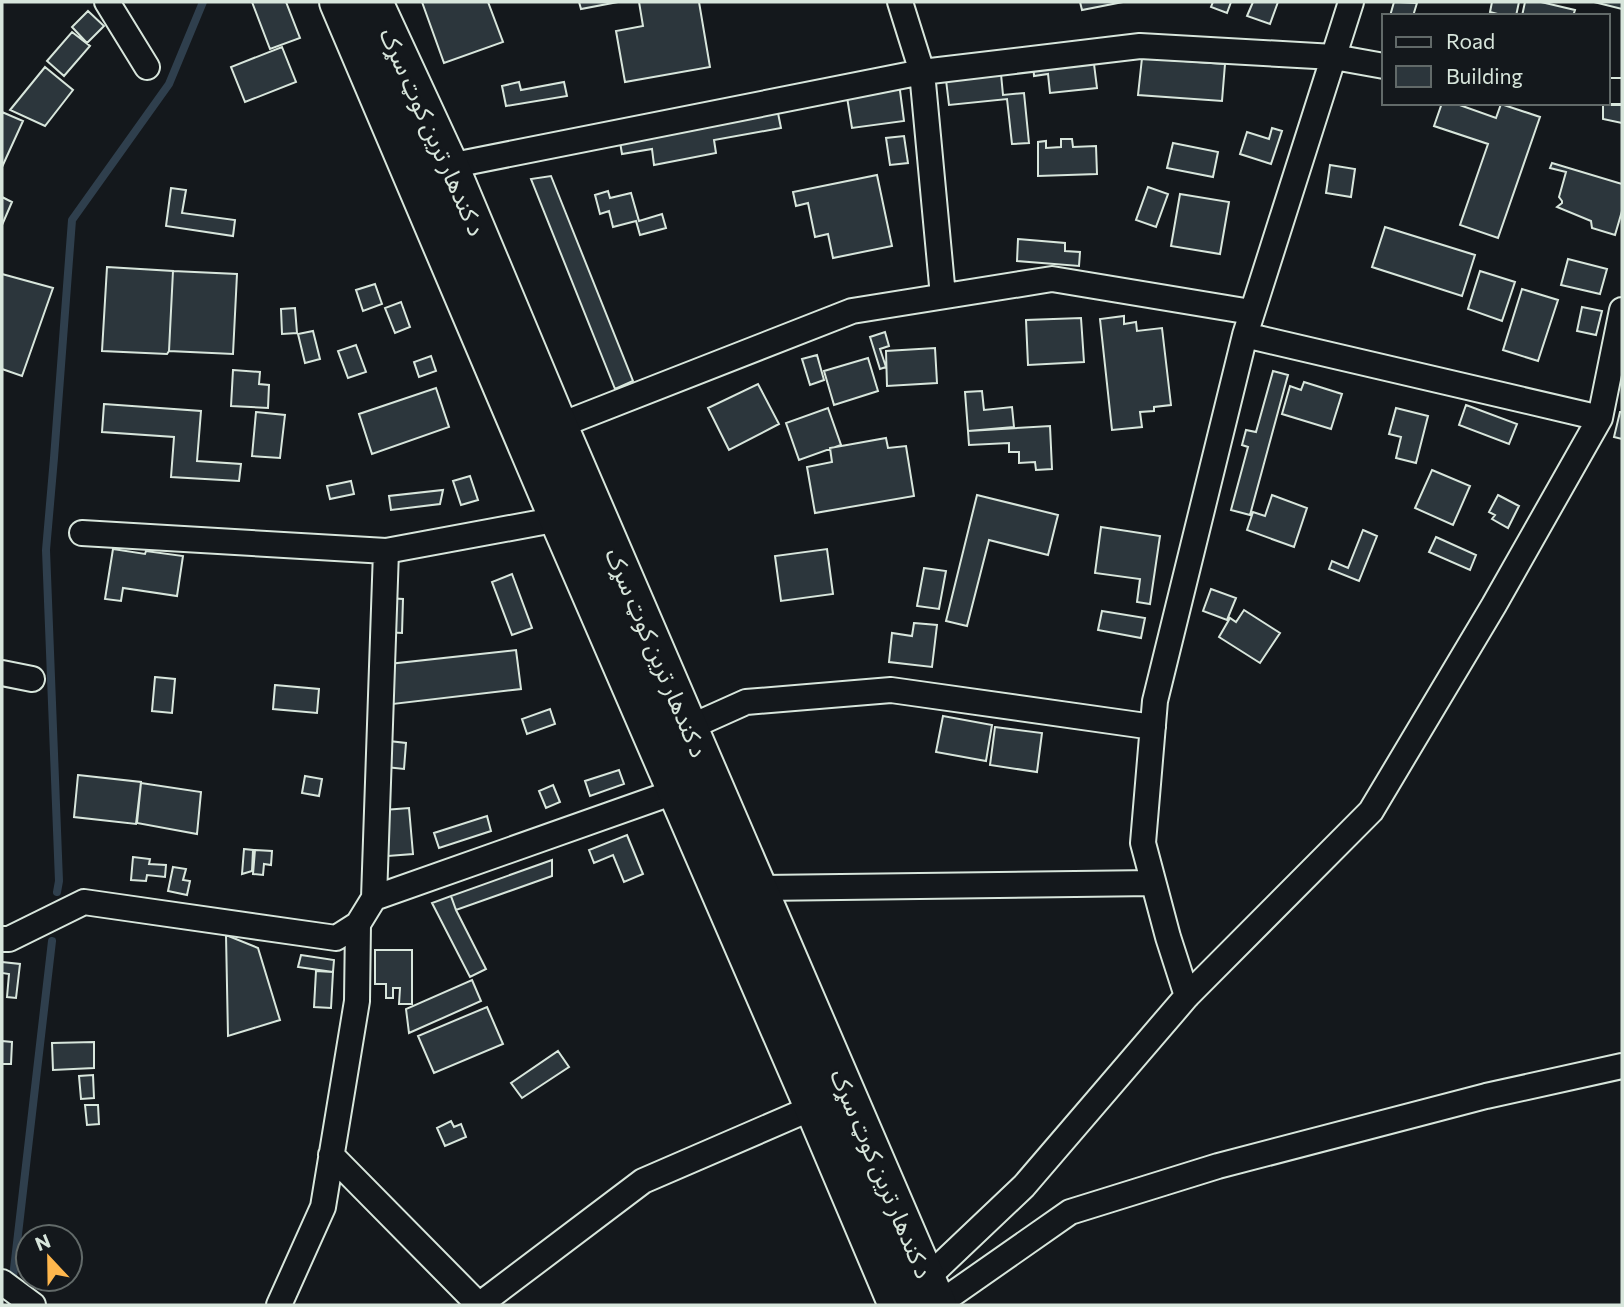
<svg xmlns="http://www.w3.org/2000/svg" width="1624" height="1307" font-family="Commissioner,'Noto Sans Arabic',sans-serif">
	<style>
		.lines { fill: none; stroke-linecap: round; stroke-linejoin: round }
		.stream { stroke: #2f3f4d; stroke-width: 8 }
		.building { fill: #2c363c; stroke: #d8e6dc; stroke-width: 2 }
		.street-casing { stroke: #d8e6dc; stroke-width: 28 }
		.primary-casing { stroke: #d8e6dc; stroke-width: 42 }
		.street { stroke: #14181c; stroke-width: 24 }
		.primary { stroke: #14181c; stroke-width: 38 }
		.labels { text-anchor: middle; stroke-width: 5; stroke-linejoin: round; paint-order: stroke }
		.street-label { font-size: 24px; fill: #d8e6dc; stroke: #14181c }
	</style>
	<rect width="100%" height="100%" fill="#14181c"/>
	<g class="lines">
		<!-- stream -->
		<path class="stream" d="M57 892 59 881 46 550 54 458 72 220 169 84 203 2
			M12 1286 52 941"/>
	</g>
	<!-- building -->
	<path class="building" d="M252 2H286L300 38 270 49Z
		M422 2H488L503 42 444 63Z
		M579 2H618L581 9Z
		M639 2H699L710 67 625 82 616 31 643 26Z
		M1080 2H1123L1082 10Z
		M1213 2H1231L1227 13 1211 7Z
		M1253 2H1278L1270 24 1247 16Z
		M1394 2 1417 3 1413 16H1390Z
		M1492 2H1519L1516 16H1505L1490 12Z
		M1525 2H1541L1575 10 1573 16H1522Z
		M1594 2H1622V9Z
		M88 11 104 26 87 43 72 27Z
		M72 32 90 46 64 76 47 61Z
		M282 47 296 82 245 102 231 67Z
		M1093 56 1097 88 1050 93 1048 74 1034 76 1033 62Z
		M1142 58 1225 64 1222 101 1138 95Z
		M45 67 73 90 45 126 10 110Z
		M1001 74 1003 95 1024 93 1029 143 1012 144 1007 99 949 105 946 80Z
		M519 82 521 90 564 82 567 96 506 106 502 86Z
		M899 83 904 121 852 128 846 91Z
		M1442 103H1454L1496 118 1501 104 1540 117 1498 238 1460 225 1488 144 1434 126Z
		M1603 105H1622V123L1603 119Z
		M777 108 781 128 714 140 716 153 654 165 652 149 622 154 619 136Z
		M2 112 23 121 2 167Z
		M1272 128 1282 131 1271 164 1240 154 1247 132 1269 139Z
		M904 136 908 163 890 165 886 138Z
		M1061 139H1072L1073 147 1096 146 1097 174 1038 176V142L1046 141V148L1061 147Z
		M1173 143 1218 152 1213 177 1167 168Z
		M1552 163 1622 184V211L1615 235 1592 228 1591 221 1557 207 1562 203V201L1559 197 1566 172 1550 168Z
		M1330 165 1355 169 1351 197 1326 193Z
		M877 175 892 246 833 258 828 234 815 237 808 203 796 206 793 192Z
		M551 176 633 381 615 389 531 179Z
		M1148 187 1168 194 1156 227 1136 220Z
		M171 188 186 190 182 213 235 220 233 236 166 226Z
		M608 191 610 198 631 193 639 221 662 214 666 228 640 235 636 221 613 227 609 211 600 214 595 195Z
		M1180 194 1229 202 1220 254 1171 246Z
		M2 197 12 202 2 225Z
		M1385 227 1475 255 1462 296 1372 267Z
		M1018 239 1065 243V251L1080 252 1079 266 1017 261Z
		M1568 259 1607 269 1600 294 1561 285Z
		M107 267 173 271 169 351 167 354 102 351Z
		M173 271 237 274 233 354 169 351Z
		M1480 271 1515 282 1502 321 1468 309Z
		M2 274 53 288 22 376 2 369Z
		M375 284 382 304 363 311 356 290Z
		M1522 289 1558 300 1538 361 1503 350Z
		M401 302 410 327 395 333 385 308Z
		M1582 307 1602 311 1596 335 1577 331Z
		M295 308 297 333 282 334 281 309Z
		M1124 316V324L1136 322 1137 331 1162 328 1171 405 1154 407V411L1140 412 1142 427 1112 430 1100 319Z
		M1081 318 1084 362 1028 365 1026 320Z
		M313 331 320 359 305 363 298 334Z
		M885 332 889 346 880 349 886 367 880 369 870 337Z
		M356 345 366 372 348 378 338 351Z
		M935 348 937 383 887 386 886 351Z
		M817 355 824 380 810 385 802 359Z
		M431 356 436 371 419 377 414 362Z
		M868 358 878 391 834 405 824 371Z
		M233 370 260 372 259 384 269 385 268 408 231 406Z
		M1273 371 1288 375 1250 515 1231 510 1248 447 1242 445 1246 430 1256 432Z
		M1304 382 1342 394 1331 429 1282 414 1290 386 1301 390Z
		M758 384 779 424 729 450 708 408Z
		M436 388 449 427 372 454 359 414Z
		M982 391 984 410 1012 407 1014 427 968 431 965 392Z
		M104 404 201 411 197 461 241 464 239 481 171 477 174 437 102 432Z
		M1466 405 1517 424 1509 444 1459 425Z
		M828 408 841 445 799 460 786 423Z
		M1396 408 1428 416 1416 463 1396 458 1401 437 1389 434Z
		M256 412 285 415 280 458 252 456Z
		M1620 412H1622V439L1614 437Z
		M1050 426 1052 469 1036 470 1035 462 1019 463V452H1009V443L969 445 968 431Z
		M886 438 888 448 906 446 914 496 815 513 807 467 832 462 830 448Z
		M1432 470 1470 486 1453 525 1415 508Z
		M470 476 478 500 461 505 453 481Z
		M351 481 354 494 330 499 327 486Z
		M443 490 440 504 391 510 389 496Z
		M977 495 1058 515 1048 555 989 540 967 626 946 621Z
		M1272 495 1307 508 1294 547 1247 530 1253 512 1265 516Z
		M1498 495 1519 506 1508 528 1492 519 1495 515 1489 512Z
		M1101 527 1160 536 1150 604 1137 602 1140 579 1095 573Z
		M1363 530 1377 536 1359 581 1329 569 1332 561 1348 568Z
		M1436 537 1476 555 1470 570 1429 552Z
		M113 549 145 554 146 551 183 556 177 596 123 588 121 601 105 599Z
		M827 549 833 594 781 601 775 556Z
		M924 568 946 571 939 609 917 606Z
		M512 574 532 628 512 635 492 582Z
		M1211 589 1236 598 1227 620 1203 611Z
		M386 598 403 599 402 633 384 632Z
		M1244 610 1280 633 1260 663 1219 637 1230 618 1236 622Z
		M1102 611 1145 618 1141 638 1098 630Z
		M914 623 937 625 932 667 889 662 892 633 912 636Z
		M516 650 521 689 393 704 389 664Z
		M155 677 175 679 172 713 152 711Z
		M275 685 319 689 317 713 273 709Z
		M550 709 555 724 527 734 522 719Z
		M943 716 992 725 986 761 936 752Z
		M995 727 1042 733 1037 772 990 765Z
		M389 741 406 743 404 769 386 767Z
		M619 770 624 784 590 796 585 781Z
		M78 775 141 782 136 824 74 817Z
		M305 776 322 779 319 796 302 793Z
		M141 783 201 792 197 834 137 823Z
		M553 785 560 802 546 808 539 791Z
		M409 808 413 854 388 856 384 810Z
		M487 816 491 831 439 848 434 833Z
		M627 835 643 874 624 882 613 855 594 863 589 850Z
		M244 849 253 850 252 871 242 874Z
		M255 850 272 851 271 865 264 864 263 875 253 874Z
		M133 857 150 859 149 864 166 865 165 877 147 875 146 881 131 880Z
		M552 860V876L456 910 451 896Z
		M173 867 186 869 183 880 190 881 187 895 168 891Z
		M451 896 456 910 486 969 470 977 432 903Z
		M226 935 258 948 280 1020 228 1036Z
		M375 950H412V1004H399L400 988H393V998H386V984H375Z
		M301 955 334 960 333 972 298 967Z
		M2 962 20 964 16 998 7 997 9 974 2 973Z
		M316 971 333 972 331 1008 314 1007Z
		M472 980 481 1001 409 1033 406 1009Z
		M487 1007 503 1044 434 1073 418 1036Z
		M2 1041 12 1042 11 1064H2Z
		M94 1042V1068L53 1070 52 1043Z
		M558 1051 569 1067 522 1098 511 1083Z
		M93 1075 94 1098 81 1099 79 1076Z
		M85 1105H98L99 1124 87 1125Z
		M451 1121 454 1127 461 1124 466 1137 445 1146 437 1128Z"/>
	<g class="lines">
		<defs>
			<path id="street" d="M107 2 147 67
				M900 2 922 72 943 296
				M1608 91H1622
				M449 166 922 72 1140 46 1334 57 1384 66
				M1245 335 1600 418
				M558 426 852 311 1052 279 1251 312
				M82 533 386 551 559 519
				M2 673 32 679
				M688 728 746 702 891 690 1153 727
				M757 888 1153 883
				M374 898 386 551
				M2 939H9L84 902 336 938 358 924 374 898 677 791
				M1187 996 1168 937 1143 843 1155 701 1245 335 1351 2
				M331 1155 479 1305
				M926 1279 1024 1186 1187 996 1371 811 1494 605 1600 418 1622 310
				M2 1282 33 1305
				M279 1305 323 1207 357 1001 358 924
				M479 1305 643 1181 814 1107
				M937 1305 1070 1212 1218 1166 1486 1096 1622 1066"/>
			<path id="primary" d="M339 2 559 519 814 1107 898 1305
				M373 2 449 166 558 426 937 1305"/>
		</defs>
		<!-- street casing -->
		<use href="#street" class="street-casing"/>
		<!-- primary casing -->
		<use href="#primary" class="primary-casing"/>
		<!-- street -->
		<use href="#street" class="street"/>
		<!-- primary -->
		<use href="#primary" class="primary"/>
	</g>
	<g class="labels">
		<!-- street labels -->
		<g class="street-label">
			<text transform="translate(432 132) rotate(66)" y="8">د کندهار ترين کوټ سړک</text>
			<text transform="translate(656 653) rotate(67)" y="8">د کندهار ترين کوټ سړک</text>
			<text transform="translate(881 1174) rotate(67)" y="8">د کندهار ترين کوټ سړک</text>
		</g>
	</g>
	<!-- border -->
	<rect width="1624" height="1307" fill="none" stroke="#d8e6dc" stroke-width="7"/>
	<!-- legend -->
	<rect x="1382" y="14" width="228" height="91" fill="#14181c" stroke="#626a69" stroke-width="2"/>
	<rect x="1396" y="37" width="35" height="10" fill="#14181c" stroke="#626a69" stroke-width="2"/>
	<text x="1446" y="49" font-size="21" fill="#d8e6dc">Road</text>
	<rect x="1396" y="66" width="35" height="21" fill="#2c363c" stroke="#626a69" stroke-width="2"/>
	<text x="1446" y="84" font-size="21" fill="#d8e6dc">Building</text>
	<!-- north arrow -->
	<g transform="translate(49 1258) rotate(338)"><circle r="33" fill="#14181c" stroke="#626a69" stroke-width="2"/>
	<path d="M0-5L12 26L0 18L-12 26Z" fill="#ffb74d"/>
	<text y="-10" font-size="19" font-weight="bold" text-anchor="middle" fill="#d8e6dc">N</text>
	</g>
</svg>
